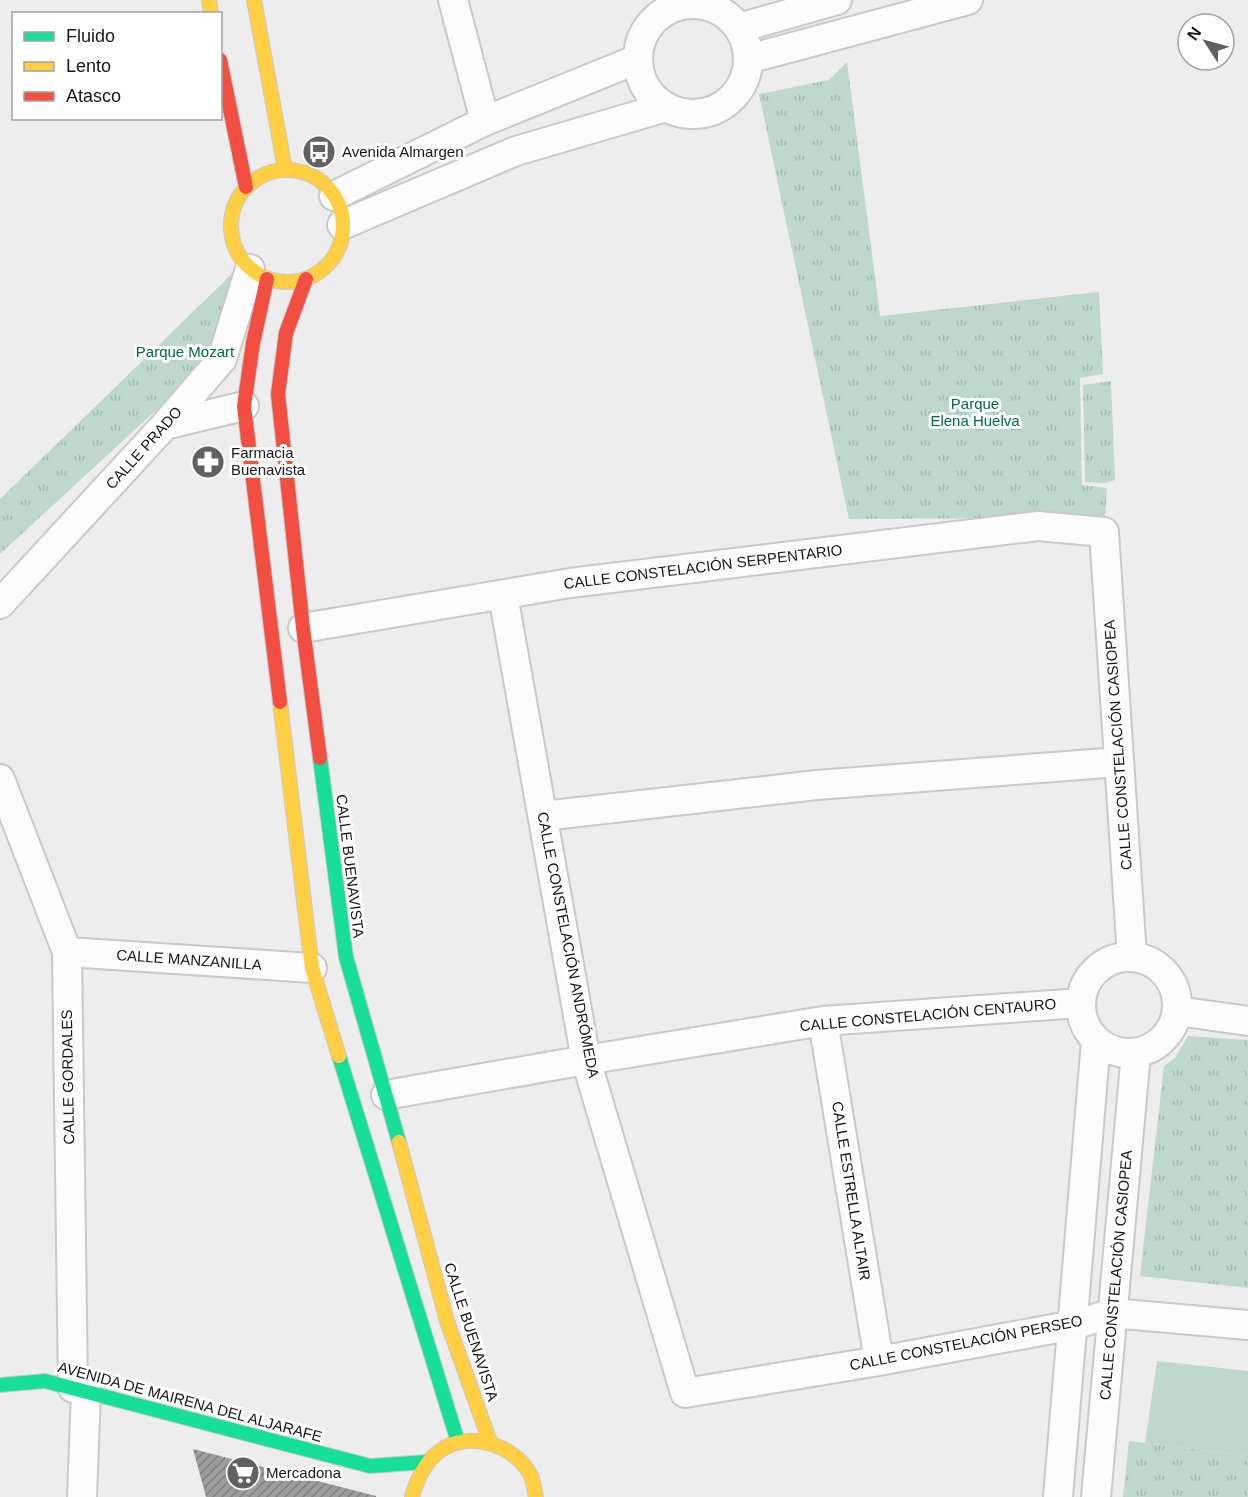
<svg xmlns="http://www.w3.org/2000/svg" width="1248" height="1497" font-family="Arial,sans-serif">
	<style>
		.grass { fill: url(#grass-tufts) }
		.pitch { fill: #bed8cb }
		.building { fill: url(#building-hatch) }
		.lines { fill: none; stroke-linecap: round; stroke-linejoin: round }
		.street-casing { stroke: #c9c9ca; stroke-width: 32 }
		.fast-casing { stroke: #c9c9ca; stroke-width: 16 }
		.slow-casing { stroke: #c9c9ca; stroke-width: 16 }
		.jam-casing { stroke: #c9c9ca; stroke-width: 16 }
		.street { stroke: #fcfcfc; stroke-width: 28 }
		.fast { stroke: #16e098; stroke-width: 14 }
		.slow { stroke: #ffcf43; stroke-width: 14 }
		.jam { stroke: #f24e42; stroke-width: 14 }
		.labels { text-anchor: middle; stroke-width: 6; stroke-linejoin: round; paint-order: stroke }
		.poi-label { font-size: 15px; fill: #161617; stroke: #fff; text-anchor: start }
		.park-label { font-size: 15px; fill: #006946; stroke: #fff }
		.street-label { font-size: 15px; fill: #161617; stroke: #fff }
	</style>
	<defs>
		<pattern id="grass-tufts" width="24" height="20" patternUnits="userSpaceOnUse" patternTransform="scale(1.5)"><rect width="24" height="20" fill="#bed8cb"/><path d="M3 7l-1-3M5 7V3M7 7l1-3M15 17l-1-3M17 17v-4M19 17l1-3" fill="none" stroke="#a3b9ae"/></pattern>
		<pattern id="building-hatch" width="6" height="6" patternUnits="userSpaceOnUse" patternTransform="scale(1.5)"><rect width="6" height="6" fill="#9d9d9e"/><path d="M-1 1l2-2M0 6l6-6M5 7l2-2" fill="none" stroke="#7f7f80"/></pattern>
	</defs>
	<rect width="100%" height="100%" fill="#ededee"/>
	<!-- grass -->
	<path class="grass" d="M847 62 880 316 1099 292 1103 374 1080 378 1082 485 1107 488 1105 518 849 519 759 94 829 80Z
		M234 272 216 355 0 554V499Z
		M1111 381 1115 480 1105 483 1085 482 1083 385Z
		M1188 1036 1248 1040V1288L1140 1276 1164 1066 1175 1058Z
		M1129 1441 1248 1456V1497H1123Z"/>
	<!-- pitch -->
	<path class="pitch" d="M1157 1361 1248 1371V1456L1145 1443Z"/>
	<!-- building -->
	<path class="building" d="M193 1449 376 1496V1497H206Z"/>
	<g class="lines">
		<defs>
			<path id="street" d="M453 0 485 121
				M638 59a55 55 0 1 1 110 0a55 55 0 1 1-110 0Z
				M739 28 837 0
				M748 59 968 0
				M334 196 485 121 638 59
				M342 225 516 151 666 107
				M165 425 244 406
				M503 595 586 1060 685 1393 879 1361 1074 1325 1112 1313 1248 1325
				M0 604 165 425 222 359 250 269
				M303 628 570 583 1038 526 1104 532 1132 957
				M0 779 67 952 73 1388
				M543 816 817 785 1119 762
				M67 952 312 968
				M1081 1005a48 48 0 1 1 96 0a48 48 0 1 1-96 0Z
				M1177 1011 1248 1021
				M823 1021 879 1361
				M386 1095 586 1060 823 1021 1081 1003
				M82 1497 86 1391
				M1058 1497 1096 1041
				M1096 1497 1136 1053"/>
			<path id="fast" d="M320 758 346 957 399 1142
				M339 1056 458 1442
				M0 1385 45 1381 370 1466 427 1462"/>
			<path id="slow" d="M209 0 211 14
				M254 0 285 169
				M231 226a56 56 0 1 1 112 0a56 56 0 1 1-112 0Z
				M280 702 312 968 339 1056
				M399 1142 447 1321 490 1442
				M412 1497C417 1479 425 1461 441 1450 470 1430 514 1445 530 1474 534 1481 534 1489 536 1497"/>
			<path id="jam" d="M220 60 246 187
				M267 279 253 343 244 406 280 702
				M306 279 286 333 278 394 303 628 320 758"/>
		</defs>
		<!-- street casing -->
		<use href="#street" class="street-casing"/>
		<!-- fast casing -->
		<use href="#fast" class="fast-casing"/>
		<!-- slow casing -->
		<use href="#slow" class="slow-casing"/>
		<!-- jam casing -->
		<use href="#jam" class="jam-casing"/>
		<!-- street -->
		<use href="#street" class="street"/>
		<!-- fast -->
		<use href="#fast" class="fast"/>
		<!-- slow -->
		<use href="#slow" class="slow"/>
		<!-- jam -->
		<use href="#jam" class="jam"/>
	</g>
	<!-- icons -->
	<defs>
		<symbol id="bus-disc" viewBox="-11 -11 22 22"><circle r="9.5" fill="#616162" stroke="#fff"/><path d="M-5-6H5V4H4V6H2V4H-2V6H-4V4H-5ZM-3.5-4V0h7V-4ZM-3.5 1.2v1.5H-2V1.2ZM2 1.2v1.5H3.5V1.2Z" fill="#fff"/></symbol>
		<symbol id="pharmacy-disc" viewBox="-11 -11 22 22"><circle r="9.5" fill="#616162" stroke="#fff"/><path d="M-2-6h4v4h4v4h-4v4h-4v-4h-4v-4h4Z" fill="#fff"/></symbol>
		<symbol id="supermarket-disc" viewBox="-11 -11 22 22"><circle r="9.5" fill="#616162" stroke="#fff"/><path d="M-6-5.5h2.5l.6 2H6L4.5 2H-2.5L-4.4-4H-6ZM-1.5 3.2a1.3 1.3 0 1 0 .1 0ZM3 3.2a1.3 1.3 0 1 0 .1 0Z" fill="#fff"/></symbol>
	</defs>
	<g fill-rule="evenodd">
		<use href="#bus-disc" x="300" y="133" width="38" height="38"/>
		<use href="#pharmacy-disc" x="189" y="443" width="38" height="38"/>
		<use href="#supermarket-disc" x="224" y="1454" width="38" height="38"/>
	</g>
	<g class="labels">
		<!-- poi labels -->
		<g class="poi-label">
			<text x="342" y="157">Avenida Almargen</text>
			<text x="231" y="458">Farmacia<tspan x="231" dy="17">Buenavista</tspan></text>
			<text x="266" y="1478">Mercadona</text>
		</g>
		<!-- park labels -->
		<g class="park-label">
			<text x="185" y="357">Parque Mozart</text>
			<text x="975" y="409">Parque<tspan x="975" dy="17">Elena Huelva</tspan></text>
		</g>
		<!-- street labels -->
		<g class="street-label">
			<text transform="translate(144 448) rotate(-48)" y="5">CALLE PRADO</text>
			<text transform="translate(703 567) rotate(-7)" y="5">CALLE CONSTELACIÓN SERPENTARIO</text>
			<text transform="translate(1118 745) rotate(-94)" y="5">CALLE CONSTELACIÓN CASIOPEA</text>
			<text transform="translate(350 866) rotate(83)" y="5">CALLE BUENAVISTA</text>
			<text transform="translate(568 945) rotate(79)" y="5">CALLE CONSTELACIÓN ANDRÓMEDA</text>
			<text transform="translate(189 960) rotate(4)" y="5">CALLE MANZANILLA</text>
			<text transform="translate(928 1015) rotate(-5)" y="5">CALLE CONSTELACIÓN CENTAURO</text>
			<text transform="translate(68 1077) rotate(-91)" y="5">CALLE GORDALES</text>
			<text transform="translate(851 1191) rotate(81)" y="5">CALLE ESTRELLA ALTAIR</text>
			<text transform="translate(1116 1275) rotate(-85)" y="5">CALLE CONSTELACIÓN CASIOPEA</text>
			<text transform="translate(471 1332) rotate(72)" y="5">CALLE BUENAVISTA</text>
			<text transform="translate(966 1343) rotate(-11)" y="5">CALLE CONSTELACIÓN PERSEO</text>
			<text transform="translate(190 1402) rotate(15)" y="5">AVENIDA DE MAIRENA DEL ALJARAFE</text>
		</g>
	</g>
	<!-- legend -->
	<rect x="12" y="12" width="210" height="108" fill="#ffffff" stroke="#a2a2a2" stroke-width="1.5"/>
	<rect x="24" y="32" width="30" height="9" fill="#16e098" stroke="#a2a2a2" stroke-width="1.5"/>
	<text x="66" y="42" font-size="18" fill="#161617">Fluido</text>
	<rect x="24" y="62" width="30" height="9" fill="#ffcf43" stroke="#a2a2a2" stroke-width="1.5"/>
	<text x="66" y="72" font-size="18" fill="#161617">Lento</text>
	<rect x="24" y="92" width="30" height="9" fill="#f24e42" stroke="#a2a2a2" stroke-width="1.5"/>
	<text x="66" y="102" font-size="18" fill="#161617">Atasco</text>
	<!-- north arrow -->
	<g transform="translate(1206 42) rotate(306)"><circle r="28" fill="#ffffff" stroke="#a2a2a2" stroke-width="1.5"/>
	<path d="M0-4.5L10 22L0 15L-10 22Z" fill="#616162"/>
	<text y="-9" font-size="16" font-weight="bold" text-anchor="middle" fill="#161617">N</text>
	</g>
</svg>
